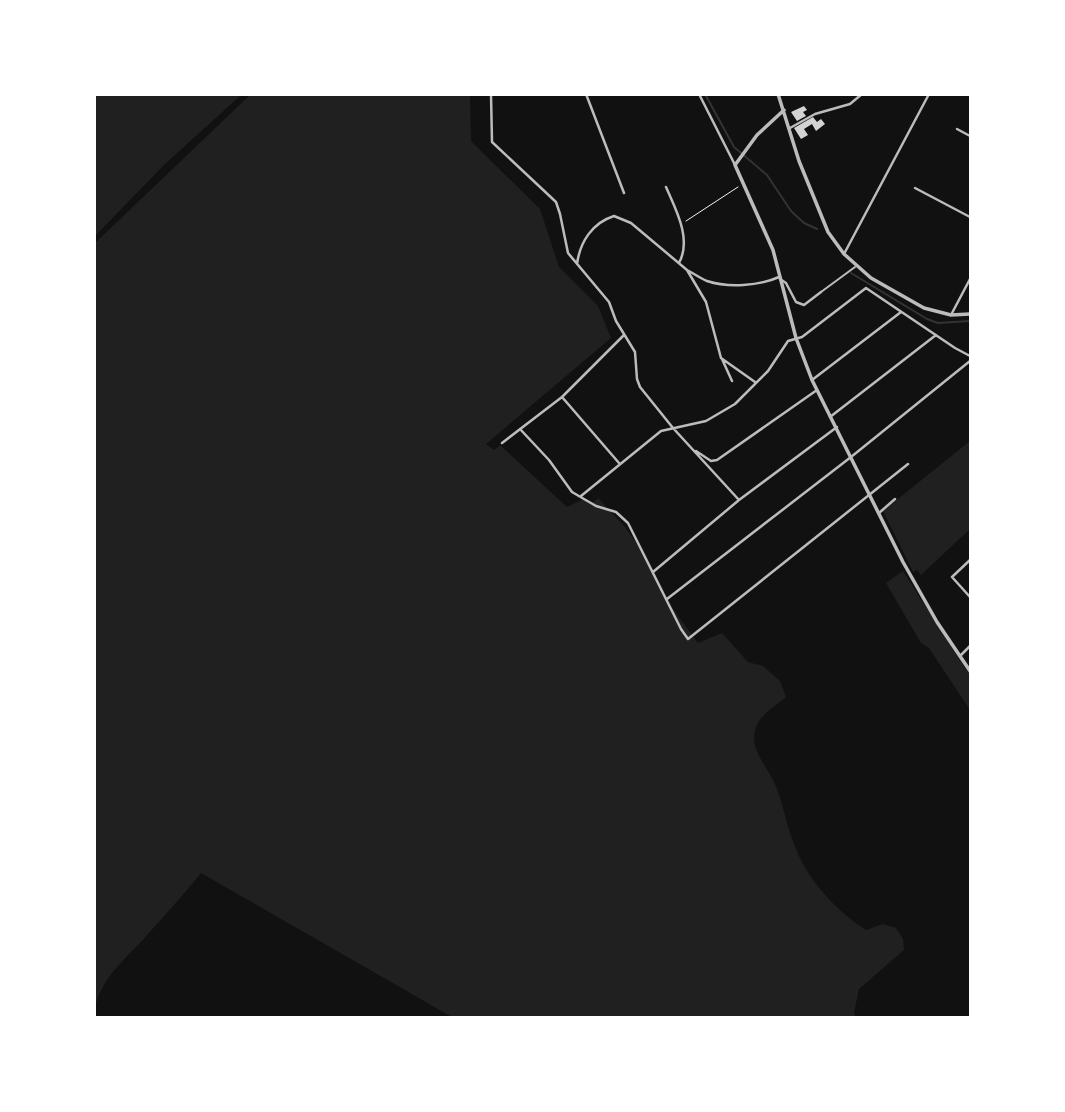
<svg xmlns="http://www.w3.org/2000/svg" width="1065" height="1112" font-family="Overpass,sans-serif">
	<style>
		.green { fill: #202020 }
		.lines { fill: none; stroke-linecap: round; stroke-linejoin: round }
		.stream { stroke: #333; stroke-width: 2 }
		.building { fill: #d3d3d3 }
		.path { stroke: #f5f5f5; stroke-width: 1 }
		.pedestrian { stroke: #bcbcbc; stroke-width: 2 }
		.minor { stroke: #bcbcbc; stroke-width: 2.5 }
		.tertiary { stroke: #bcbcbc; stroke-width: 3.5 }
	</style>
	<rect width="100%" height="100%" fill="#111"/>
	<!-- green -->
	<path class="green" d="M95 94H241V95L164 165 95 236Z
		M250 95H467L470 96 471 141 540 209 559 267 598 306 611 338 486 444 494 450 500 445 567 507 584 499 591 505 598 498 625 527 638 546 670 605 698 643 722 633 748 662 763 666 780 681 786 697C773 708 754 718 754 738 754 753 768 769 774 782 783 802 786 824 794 844 806 878 835 910 866 930L883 924 896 928 903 939 904 950 859 989 854 1013 856 1017H452L201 873C184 894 166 914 148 934 127 958 103 975 95 1007V243Z
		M970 441V529L921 575 917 570 913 572 883 511Z
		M903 571 967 671 970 669V710L929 648 921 643 886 583Z"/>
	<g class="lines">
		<!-- stream -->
		<path class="stream" d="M705 94 734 147 767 175 791 211 804 223 817 229
			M851 273 927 319 938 323 970 321"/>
	</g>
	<!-- building -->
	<path class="building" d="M804 106 807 110 803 112 806 116 797 121 791 112Z
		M813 117 817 122 821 119 825 124 816 131 812 124 804 129 808 135 801 139 794 128Z"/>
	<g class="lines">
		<!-- path -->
		<path class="path" d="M686 221 738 187"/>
		<!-- pedestrian -->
		<path class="pedestrian" d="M821 292 855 267"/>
		<!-- minor -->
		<path class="minor" d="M491 94 492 142 556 202 560 214 568 253 609 302 616 321 635 352 637 379 640 387 673 428 739 500
			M586 94 624 193
			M699 94 735 165
			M790 128 815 114 850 104 862 94
			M957 129 970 136
			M666 187C676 210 692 239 679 263
			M915 188 970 217
			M844 254 929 94
			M577 264C580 242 592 223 614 216L631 223 687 270 706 302 721 358 755 382
			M687 270C693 273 700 278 707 281 728 288 759 286 779 277
			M780 279 786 283 796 302 804 305 821 292
			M951 315 970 279
			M722 359 732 381
			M812 380 901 312
			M562 397 619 463
			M830 417 936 335
			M520 429 549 460 572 492 596 506 616 512 628 523 681 629 688 639 908 464
			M502 443 562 397 624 335
			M696 451 711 461 717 460 817 390
			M581 496 661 431 706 421 735 404 768 371 788 341 802 337 866 288 955 348 970 356
			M879 513 895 499
			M970 560 952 577 970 597
			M653 572 739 500 837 427
			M667 599 851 457 970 361
			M960 656 970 646"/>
		<!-- tertiary -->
		<path class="tertiary" d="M778 94 799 161 828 232 844 254 871 278 924 308 951 315 970 314
			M784 110 757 135 735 165 773 250 796 338 812 380 903 562 937 622 970 671"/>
	</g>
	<!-- border -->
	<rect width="1065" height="1112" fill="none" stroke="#ffffff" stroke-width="192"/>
</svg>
